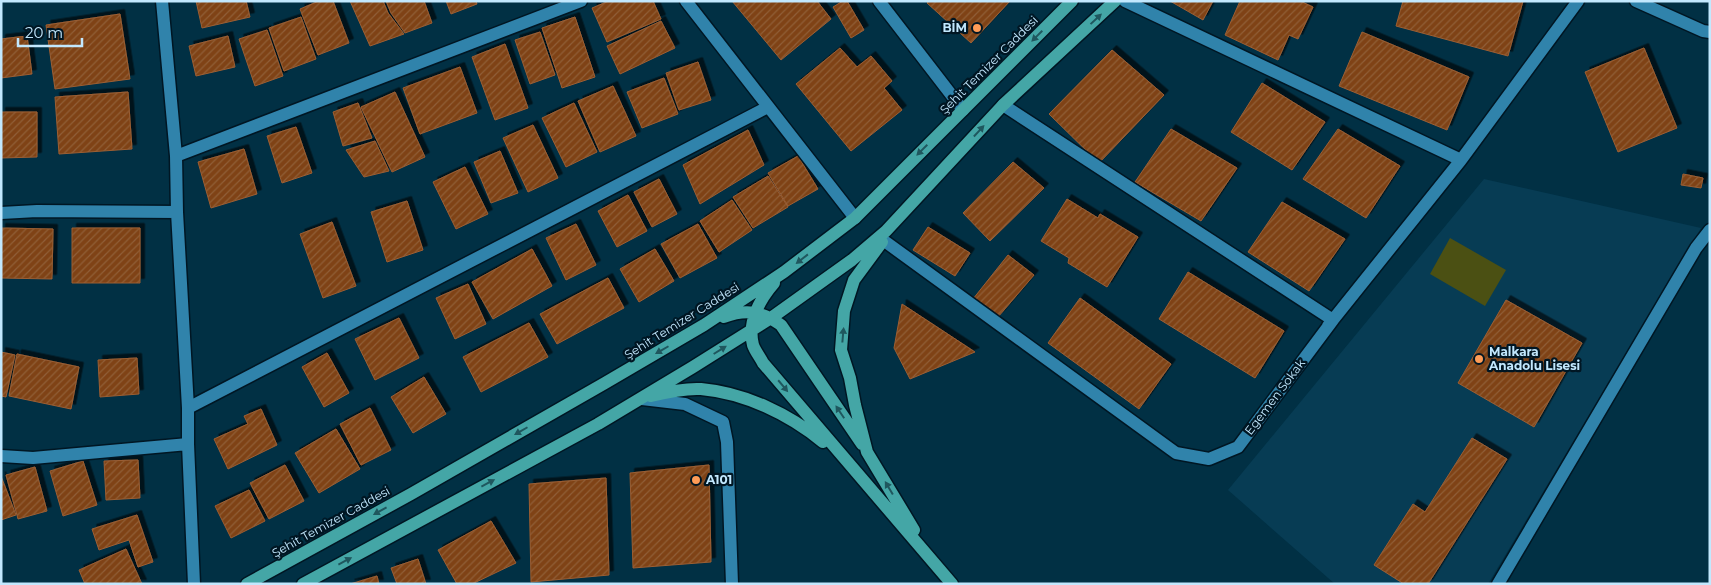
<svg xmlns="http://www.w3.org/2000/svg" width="1711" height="585" font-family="Montserrat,sans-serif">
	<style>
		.built { fill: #073c54 }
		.park { fill: #4b5013 }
		.building { fill: url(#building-hatch); stroke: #9c5e33; filter: url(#shadow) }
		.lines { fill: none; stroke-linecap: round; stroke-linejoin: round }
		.minor-casing { stroke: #001623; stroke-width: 15 }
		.major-casing { stroke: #001623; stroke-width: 15 }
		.minor { stroke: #3083ab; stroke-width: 12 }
		.major { stroke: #44a6a6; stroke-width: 12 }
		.oneway { fill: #1f575e }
		.poi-dot { fill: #fe9c57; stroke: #001623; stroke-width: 2 }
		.labels { text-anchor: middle; stroke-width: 4.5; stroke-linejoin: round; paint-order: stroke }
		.poi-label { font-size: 12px; font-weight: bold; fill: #c2e8fe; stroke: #001623; text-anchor: start }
		.street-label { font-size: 12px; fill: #c2e8fe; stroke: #001623 }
	</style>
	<defs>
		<pattern id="building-hatch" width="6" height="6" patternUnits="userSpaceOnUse" patternTransform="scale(1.25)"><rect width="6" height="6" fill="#7f4315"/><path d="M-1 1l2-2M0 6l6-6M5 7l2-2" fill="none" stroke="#905e38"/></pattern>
		<filter id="shadow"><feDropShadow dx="4.5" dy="-4.5" stdDeviation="0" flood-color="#0009"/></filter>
	</defs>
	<rect width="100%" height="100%" fill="#013044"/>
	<!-- built -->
	<path class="built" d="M1484 179 1701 228 1488 584H1335L1228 490Z"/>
	<!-- park -->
	<path class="park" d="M1450 238 1506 270 1485 306 1430 274Z"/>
	<!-- building -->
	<path class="building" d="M196 1H246L250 17 202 28Z
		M319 1H333L349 43 318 55 300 9Z
		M350 1H383L388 13 404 34 370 46Z
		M386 1H424L432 23 405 33 391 13Z
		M446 1H476L477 4 451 14Z
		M609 1H653L661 19 607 42 592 8Z
		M732 1H817L831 19 781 60Z
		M843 1H847L864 30 851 38 833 7Z
		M929 1H1010L971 43 927 3Z
		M1170 1H1213L1203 20Z
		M1240 1H1300L1313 7 1298 39 1289 35 1278 60 1225 35Z
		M1403 1H1523L1508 56 1396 26Z
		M120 14 130 79 55 89 46 25Z
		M301 17 316 59 284 71 269 28Z
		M575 17 595 77 562 88 542 28Z
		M661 21 675 48 620 74 607 46Z
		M267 30 283 76 255 86 239 39Z
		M540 32 555 75 530 84 515 40Z
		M1362 32 1469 77 1447 130 1339 86Z
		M27 36 32 74 1 78V39Z
		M228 36 235 67 196 76 189 46Z
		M505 44 528 108 495 120 472 57Z
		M840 48 857 67 871 56 892 81 884 88 902 110 851 151 796 84Z
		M1644 48 1677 128 1618 152 1585 72Z
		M1112 50 1164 95 1099 163 1049 114Z
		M698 62 711 100 679 110 666 73Z
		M460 67 477 113 420 134 403 88Z
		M664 78 678 114 642 128 627 92Z
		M1262 83 1325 122 1292 170 1231 132Z
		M613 86 636 136 600 152 578 101Z
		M128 92 132 149 59 154 55 97Z
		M395 92 425 157 392 172 361 107Z
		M358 103 372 138 343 146 333 112Z
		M574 103 597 152 566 167 542 118Z
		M1 112H37V157L1 158Z
		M533 125 558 178 528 192 503 138Z
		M296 127 312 173 282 183 267 136Z
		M1171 129 1237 168 1201 221 1135 182Z
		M1338 129 1400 166 1366 218 1303 179Z
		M748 130 764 165 700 204 683 165Z
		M375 141 389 171 364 177 346 150Z
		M244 149 257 194 211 208 198 162Z
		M500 151 518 193 491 203 474 162Z
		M798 156 818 189 788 206 768 173Z
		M1013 162 1044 188 990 241 963 213Z
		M465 167 488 214 456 229 433 182Z
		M1683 174 1703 178 1701 188 1681 185Z
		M768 176 788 207 753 228 733 197Z
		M659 179 677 214 652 227 634 192Z
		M628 195 647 231 617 247 598 211Z
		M1067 199 1098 218 1100 214 1138 237 1107 287 1068 263 1069 258 1041 241Z
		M732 200 752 230 719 252 700 221Z
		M407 201 423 250 387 262 371 212Z
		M1282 202 1345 239 1309 291 1248 252Z
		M332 222 356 286 323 298 300 234Z
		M576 224 596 265 566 280 546 238Z
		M698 224 717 258 680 278 661 244Z
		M928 227 970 253 955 276 913 250Z
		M1 228 53 229 52 279 1 278Z
		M72 228H140V283H72Z
		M532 249 552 286 493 319 472 282Z
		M655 249 674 281 639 302 620 269Z
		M1008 255 1034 275 998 317 973 299Z
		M1188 272 1284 331 1255 378 1159 319Z
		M608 278 624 308 557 344 540 314Z
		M468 284 486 324 455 339 436 298Z
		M1080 298 1171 364 1139 409 1048 343Z
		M1506 300 1582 343 1534 427 1458 383Z
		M902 304 975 352 910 379 894 348Z
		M399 318 419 358 375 380 355 339Z
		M529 323 548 357 481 392 463 357Z
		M1 352 15 355 6 397 1 396Z
		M327 353 349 393 324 407 302 367Z
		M17 354 79 367 71 409 9 396Z
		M137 358 139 394 100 397 98 360Z
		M424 377 446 414 413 433 391 397Z
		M370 408 391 450 361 465 340 424Z
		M261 409 277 445 228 469 214 439 248 424 244 416Z
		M336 429 360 469 319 493 295 453Z
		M1472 438 1507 459 1428 584H1404L1374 565 1413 504 1425 512Z
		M138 460 140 498 106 500 104 461Z
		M83 461 97 505 63 516 50 471Z
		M285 465 304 501 269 519 250 483Z
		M709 465 711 562 633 568 630 473Z
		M35 467 47 511 18 519 6 475Z
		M1 476 16 515 1 520Z
		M606 478 609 575 531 582 529 484Z
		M249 490 265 521 231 538 215 506Z
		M137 515 153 562 138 567 129 540 99 550 92 529Z
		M491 521 516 563 472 584H457L438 550Z
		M126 549 142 584H85L79 570Z
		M418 559 426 584H397L391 568Z
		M377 576 379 584H350Z"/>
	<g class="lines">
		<defs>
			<path id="minor" d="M162 1 176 156 177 212 188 408V444L194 584
				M686 1 855 218
				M879 1 963 110
				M1125 1 1461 160 1328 326
				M1636 1 1703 31 1710 32
				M176 156 581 1
				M1461 160 1578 1
				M1 213 37 211 177 212
				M883 240 1176 453 1209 459 1238 447 1333 320 1003 105
				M642 399 685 404 723 422 727 442 732 584
				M188 408 768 107
				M1 456 33 458 188 444
				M1498 584 1696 248 1710 230"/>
			<path id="major" d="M882 242 854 280 844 311 841 350 850 378 855 405 867 452 914 530
				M774 283C760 299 747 322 753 345 755 351 760 357 763 363L952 584
				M724 317C745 309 762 311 781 325L862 444
				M651 396C667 392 684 388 701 389 745 393 789 414 823 442
				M247 584 411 494 605 383 704 325 784 272 855 218 1072 1
				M303 584 598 424 693 367 771 318 852 260 886 231 1003 105 1115 1"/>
		</defs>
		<!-- minor casing -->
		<use href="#minor" class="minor-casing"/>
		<!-- major casing -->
		<use href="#major" class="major-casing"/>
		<!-- minor -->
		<use href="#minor" class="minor"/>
		<!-- major -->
		<use href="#major" class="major"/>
	</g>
	<!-- one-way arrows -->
	<defs><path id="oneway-solid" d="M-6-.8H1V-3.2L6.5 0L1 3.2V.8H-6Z" transform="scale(1.25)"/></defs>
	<g class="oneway">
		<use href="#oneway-solid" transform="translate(1096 19) rotate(-43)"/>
		<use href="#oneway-solid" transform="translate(1037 36) rotate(135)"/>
		<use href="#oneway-solid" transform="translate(979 131) rotate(-47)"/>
		<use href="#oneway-solid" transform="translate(922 150) rotate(135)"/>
		<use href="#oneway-solid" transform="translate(802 259) rotate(142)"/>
		<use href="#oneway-solid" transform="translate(843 335) rotate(-85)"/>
		<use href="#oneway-solid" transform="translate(662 350) rotate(150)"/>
		<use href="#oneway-solid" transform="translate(720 350) rotate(-32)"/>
		<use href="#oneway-solid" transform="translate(783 386) rotate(50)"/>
		<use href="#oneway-solid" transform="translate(840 412) rotate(-124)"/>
		<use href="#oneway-solid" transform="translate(521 431) rotate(150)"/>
		<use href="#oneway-solid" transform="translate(488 483) rotate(-28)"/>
		<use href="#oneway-solid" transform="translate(889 488) rotate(-121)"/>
		<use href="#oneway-solid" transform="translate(380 511) rotate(151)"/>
		<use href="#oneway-solid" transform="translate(345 561) rotate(-28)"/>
	</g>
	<!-- markers -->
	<g class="poi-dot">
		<circle cx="977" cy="28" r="5"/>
		<circle cx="1479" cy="359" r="5"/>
		<circle cx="696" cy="480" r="5"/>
	</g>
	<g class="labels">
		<!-- poi labels -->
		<g class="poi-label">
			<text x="967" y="32" text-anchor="end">BİM</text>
			<text x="1489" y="356">Malkara<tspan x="1489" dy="14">Anadolu Lisesi</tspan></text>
			<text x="706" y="484">A101</text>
		</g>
		<!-- street labels -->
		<g class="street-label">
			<text transform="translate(989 65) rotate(-45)" y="4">Şehit Temizer Caddesi</text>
			<text transform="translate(682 321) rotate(-32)" y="4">Şehit Temizer Caddesi</text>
			<text transform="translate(1275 397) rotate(-53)" y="4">Egemen Sokak</text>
			<text transform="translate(331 522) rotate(-29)" y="4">Şehit Temizer Caddesi</text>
		</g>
	</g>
	<!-- border -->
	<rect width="1711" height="585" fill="none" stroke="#c2e8fe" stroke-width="5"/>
	<!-- scale -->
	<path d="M18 38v8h64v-8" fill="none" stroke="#c2e8fe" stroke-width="2.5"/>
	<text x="25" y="38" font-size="15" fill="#c2e8fe" stroke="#001623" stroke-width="4" paint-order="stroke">20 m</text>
</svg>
